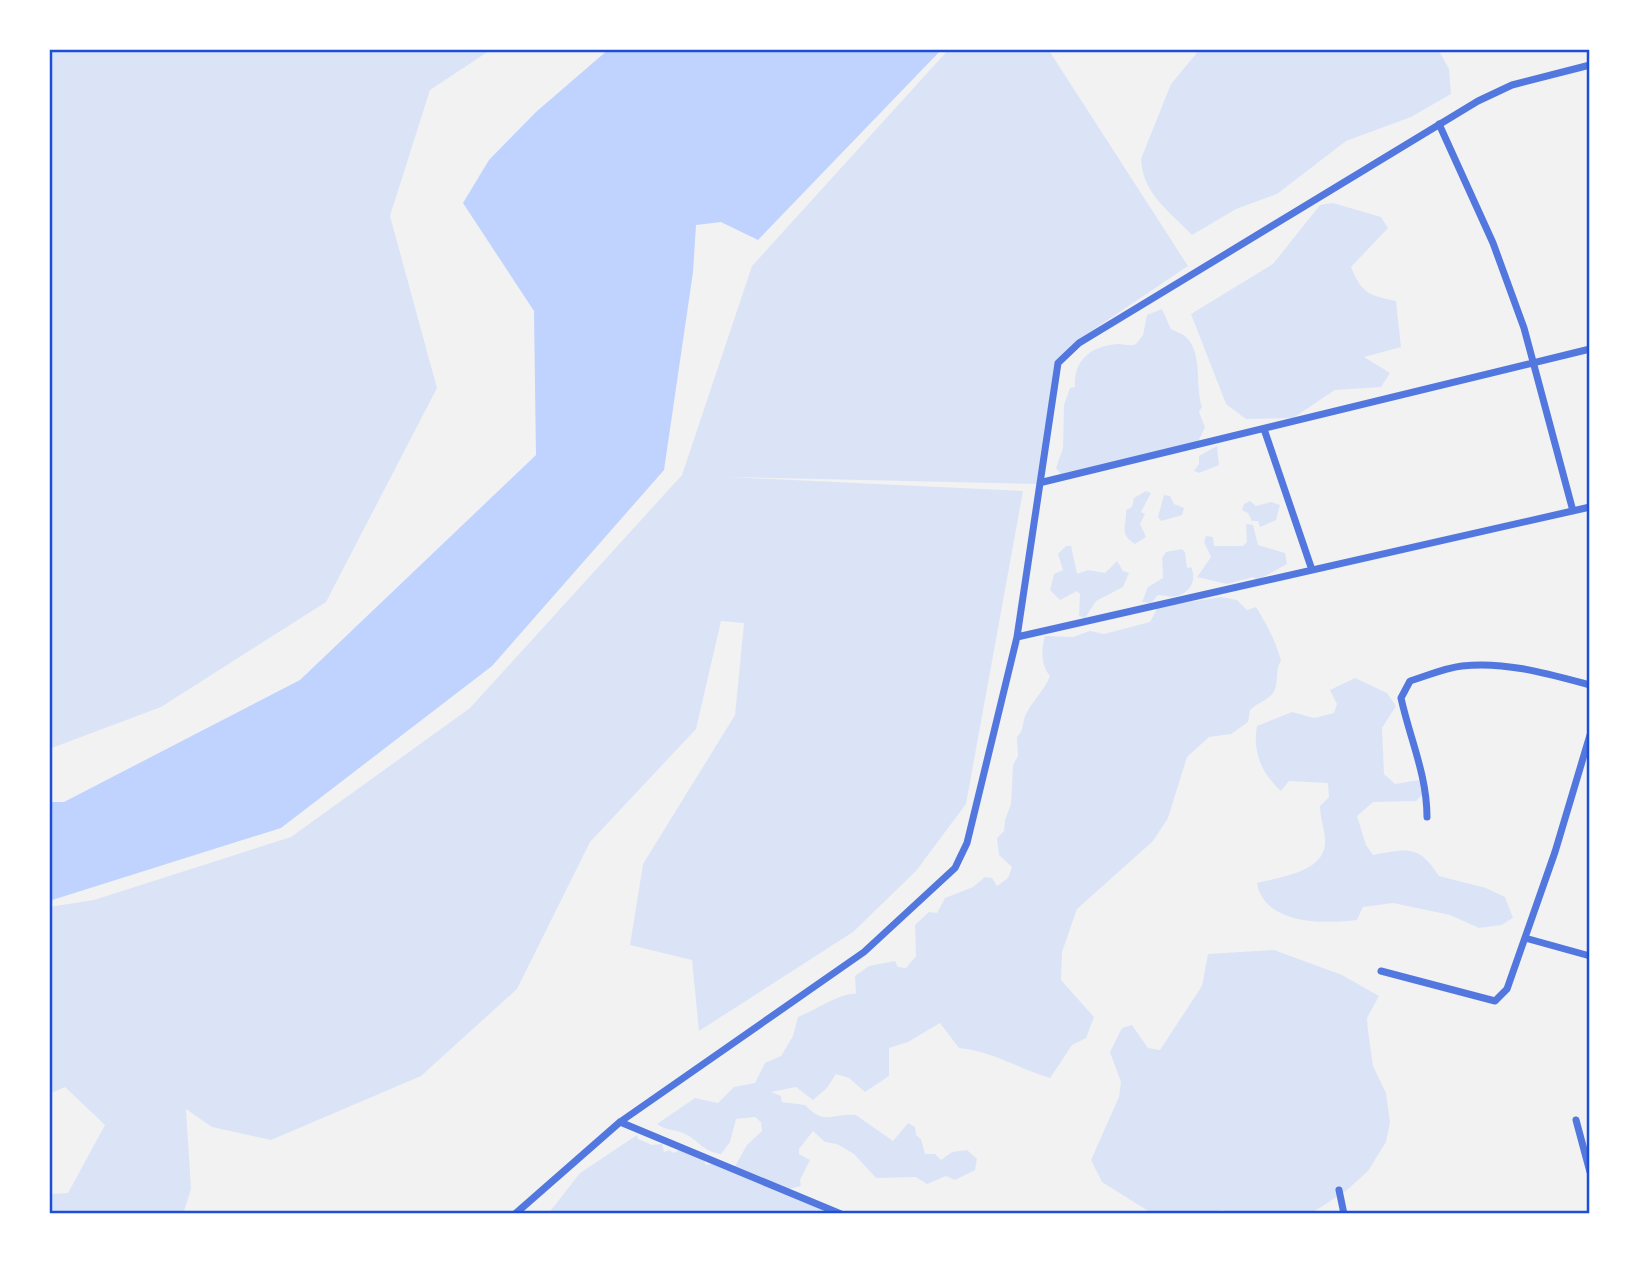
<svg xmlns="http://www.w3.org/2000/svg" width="1639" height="1263" font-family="Roboto,sans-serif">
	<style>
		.green { fill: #dbe4f7 }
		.water { fill: #bfd3fe }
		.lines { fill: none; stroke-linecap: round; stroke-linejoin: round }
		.minor { stroke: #5277de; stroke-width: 7 }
		.neatline { fill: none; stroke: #1d4ed8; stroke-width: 2.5 }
	</style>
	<rect width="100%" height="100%" fill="#f2f2f2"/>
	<!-- green -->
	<path class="green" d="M49 49H492L430 90 390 216 437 388 326 602 161 707 49 749Z
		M949 49H1048L1188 266 1075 342 1054 365 1038 484 728 477 1023 491 966 804 916 871 853 932 699 1031 692 960 630 945 643 864 735 715 744 623 721 621 696 729 590 842 517 989 421 1076 271 1140 212 1127 186 1109 191 1189 183 1214H49V1194L68 1193 105 1125 65 1087 49 1094V907L94 900 291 837 470 708 682 475 752 266Z
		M1200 49H1438L1449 69 1451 94 1411 117 1346 141 1277 194 1236 209 1192 235C1170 212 1142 193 1141 159L1171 84Z
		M1333 203 1381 217 1388 228 1351 267C1362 294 1369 295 1396 301L1401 347 1364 357 1390 373 1381 387 1335 390 1293 418 1246 419 1226 404 1191 314 1273 264 1320 205Z
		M1162 309 1171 329C1176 332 1182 333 1186 337 1203 353 1195 387 1202 407L1199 412 1205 427 1198 442 1061 474 1056 468 1063 448 1064 405 1070 388 1075 387C1073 359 1093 345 1119 344 1126 344 1129 347 1136 344L1143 335 1147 315Z
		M1217 446 1219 465 1199 473 1194 471 1199 464V456Z
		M1146 491 1151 493 1141 512 1145 514 1140 524 1146 537 1135 544C1118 533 1127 526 1126 510L1132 507 1134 498Z
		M1164 495 1170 496 1174 504 1184 508 1182 515 1161 521 1158 517Z
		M1250 501 1256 506 1271 502 1280 505 1276 520 1260 527 1258 521H1252L1248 513 1242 510 1244 504Z
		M1246 524 1253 525 1258 545 1285 553 1287 564 1258 580 1253 577 1227 584 1197 577 1211 557 1204 542 1206 536 1213 537 1214 546H1243L1247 542Z
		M1066 546H1071L1077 574 1088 570 1105 573 1117 561 1123 571 1129 573 1123 587 1096 601 1085 618 1079 616 1080 594 1077 591 1060 600 1050 590 1054 574 1063 570 1058 554Z
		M1182 549 1185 552 1187 568 1191 567C1197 579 1191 592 1177 596 1171 598 1164 595 1158 595L1151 603 1142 602 1148 587 1163 578 1162 558 1166 552Z
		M1221 597 1237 600 1247 610 1256 607C1267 625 1276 641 1281 661 1274 671 1280 683 1273 693 1268 700 1256 704 1250 710L1248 722 1231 734 1209 737 1187 757 1168 818 1153 841 1077 909 1062 952 1061 980 1094 1017 1086 1038 1072 1045 1050 1078C1019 1069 992 1051 959 1048L940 1023 908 1042 889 1048V1076L865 1092 849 1078 836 1074 827 1088 813 1100 796 1087 771 1092 781 1096 782 1102 805 1105C825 1126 831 1113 856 1115L893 1141 908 1123 915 1127 916 1135 921 1139 925 1154H935L941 1160 952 1152 967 1150 977 1159 975 1170 955 1180 946 1176 927 1184 916 1177 876 1178 854 1154 837 1144 825 1142 813 1131 799 1149V1154L810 1160 800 1180 801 1186 789 1189 734 1168 747 1145 762 1131 761 1122 755 1117 736 1119 730 1142 721 1154C704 1152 699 1141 685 1134 676 1129 666 1131 657 1124L695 1098 718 1103 734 1087 755 1083 765 1063 781 1056 793 1036 798 1017C814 1011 842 992 856 994L855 976 869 966 895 961 898 967 906 968 916 956 915 925 929 912 937 913 945 898 973 887 985 877 992 878 997 886 1008 878 1012 867 999 855 997 838 1004 831 1005 820 1011 804 1013 765 1018 756 1017 737C1024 730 1022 725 1025 716 1032 701 1044 691 1050 676 1041 666 1041 649 1045 636L1073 637 1090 631 1104 634 1150 622 1158 607Z
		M1355 678 1387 693 1396 706 1382 728 1384 774 1395 784 1419 780 1423 794 1416 801 1373 802 1357 816 1366 845 1373 855C1408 849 1418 844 1439 876L1486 888 1505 897 1513 918 1501 925 1479 928 1450 915 1393 903 1363 907 1357 920C1325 924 1264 925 1257 883 1279 877 1321 873 1325 845 1326 833 1320 819 1320 806L1329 797 1328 783 1289 781 1281 791C1262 774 1252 752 1257 726L1292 712 1314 718 1334 713 1337 704 1330 690Z
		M1274 950 1342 975 1379 996 1367 1018 1368 1031 1373 1066 1386 1093 1390 1122 1386 1142 1368 1171 1346 1191 1310 1214H1227L1223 1210 1204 1214H1153L1102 1182 1091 1160 1119 1097 1121 1082 1110 1052 1122 1028 1132 1025 1148 1048 1160 1050 1202 986 1208 954Z
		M637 1135 638 1139 652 1145 662 1144 664 1152 669 1150 674 1153 681 1149 702 1157 706 1165 713 1164 834 1214H548L580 1173Z"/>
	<!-- water -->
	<path class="water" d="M609 49H942L758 240 721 222 696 225 693 272 664 470 492 666 281 828 49 901V802H64L300 680 536 455 534 311 463 203 489 160 536 112Z"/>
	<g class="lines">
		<!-- minor -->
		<path class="minor" d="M1439 124 1493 243 1524 328 1573 511
			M1264 429 1312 570
			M1043 482 1590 349
			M1017 637 1590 507
			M1427 817C1427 775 1410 739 1401 698L1410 681C1427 676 1444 668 1462 666 1505 661 1549 674 1590 685
			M1525 938 1590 956
			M1381 971 1495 1001 1507 989 1555 852 1590 735
			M1576 1120 1590 1172
			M620 1122 841 1214
			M1339 1190 1344 1214
			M515 1214 620 1122 864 952 955 868 967 843 1017 637 1058 363 1079 343 1478 101 1512 85 1590 65"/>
	</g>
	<!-- border -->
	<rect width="1639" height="1263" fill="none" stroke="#ffffff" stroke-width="102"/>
	<rect x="51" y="51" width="1537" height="1161" class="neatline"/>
</svg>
